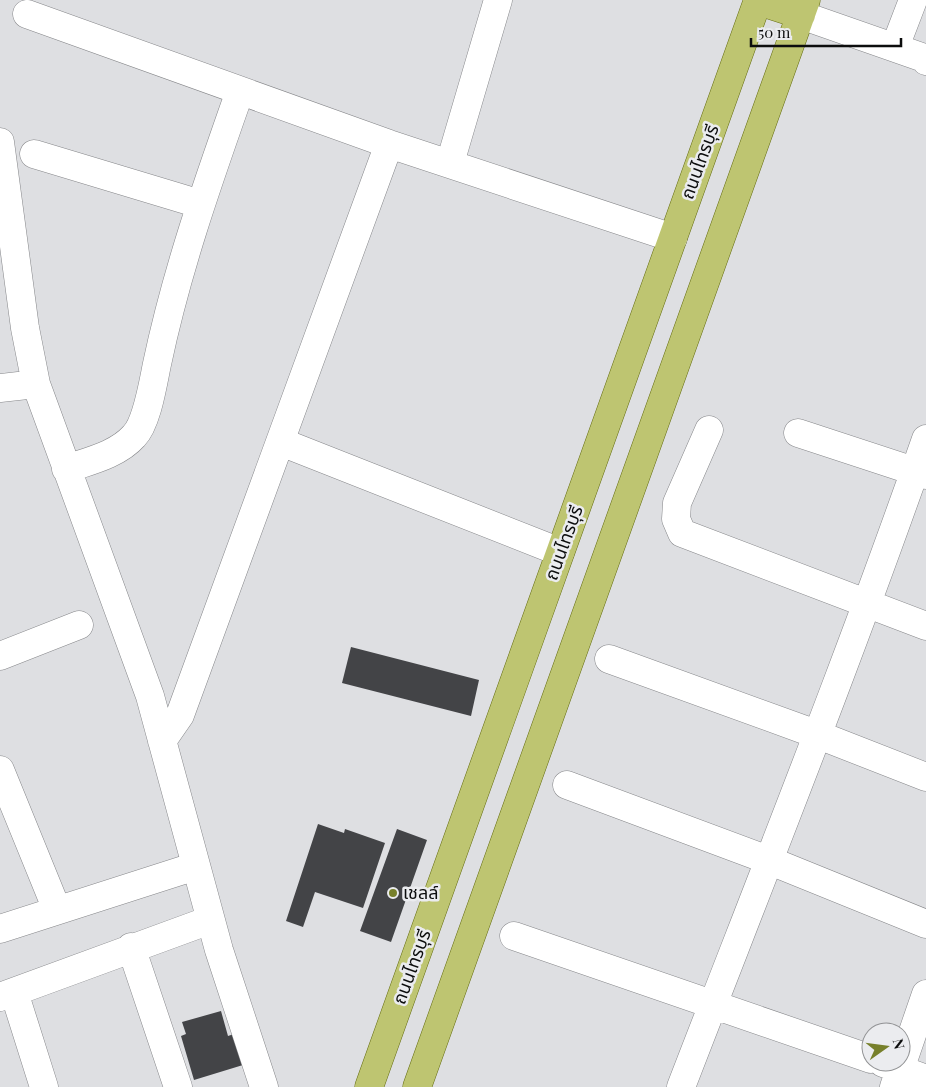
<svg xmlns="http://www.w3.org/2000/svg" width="926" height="1087" font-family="'Playfair Display','Noto Sans Thai',serif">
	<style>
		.building { fill: #434447 }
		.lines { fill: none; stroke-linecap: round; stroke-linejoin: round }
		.minor-casing { stroke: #86878a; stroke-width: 29 }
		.major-casing { stroke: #646c10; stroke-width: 29 }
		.minor { stroke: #fff; stroke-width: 28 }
		.major { stroke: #bec571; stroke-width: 28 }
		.poi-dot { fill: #77802b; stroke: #ebecef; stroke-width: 2 }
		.labels { text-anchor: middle; stroke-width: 5; stroke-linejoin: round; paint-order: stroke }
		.street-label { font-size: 18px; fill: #0c0d0d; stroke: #ebecef }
		.poi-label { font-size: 18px; fill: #0c0d0d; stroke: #ebecef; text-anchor: start }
	</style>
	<rect width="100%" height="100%" fill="#dedfe2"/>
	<!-- building -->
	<path class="building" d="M351 647 479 680 471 716 342 683Z
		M318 824 344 833 345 829 385 843 363 908 315 892 303 927 286 921Z
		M397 829 427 840 391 942 360 931Z
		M221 1011 228 1036 234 1034 243 1065 194 1080 181 1036 186 1034 182 1022Z"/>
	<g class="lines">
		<defs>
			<path id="minor" d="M27 14 389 144 673 238
				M801 15 924 58 926 61
				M895 47 913 0
				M0 142 25 328 36 384 150 696 219 950 264 1087
				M34 154 200 204
				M450 163 498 0
				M0 388 36 384
				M709 430 677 503 676 519 682 533 926 626
				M798 433 926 475
				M281 442 560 552
				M66 469C89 461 117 455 134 436 147 423 153 383 157 364 177 269 208 182 240 91
				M0 656 79 625
				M609 659 816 734 926 777
				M162 741 180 715 389 144
				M0 770 57 910
				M567 785 768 860 926 924
				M0 929 196 866
				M514 936 871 1059
				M131 947 178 1087
				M14 992 44 1087
				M0 997 210 920
				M883 1063 926 1079
				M681 1087C764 872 850 657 926 439
				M894 1087 926 994"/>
			<path id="major" d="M758 1 801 15
				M369 1087 758 0
				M417 1087 806 0"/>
		</defs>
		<!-- minor casing -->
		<use href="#minor" class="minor-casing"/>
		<!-- major casing -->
		<use href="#major" class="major-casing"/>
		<!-- minor -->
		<use href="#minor" class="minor"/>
		<!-- major -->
		<use href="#major" class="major"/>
	</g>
	<!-- markers -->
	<circle class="poi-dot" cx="393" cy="893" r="5"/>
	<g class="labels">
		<!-- street labels -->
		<g class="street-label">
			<text transform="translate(700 162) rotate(-70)" y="6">ถนนไทรบุรี</text>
			<text transform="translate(564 543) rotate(-70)" y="6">ถนนไทรบุรี</text>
			<text transform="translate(412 967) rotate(-70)" y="6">ถนนไทรบุรี</text>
		</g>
		<!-- poi labels -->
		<g class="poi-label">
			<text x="403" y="899">เชลล์</text>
		</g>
	</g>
	<!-- north arrow -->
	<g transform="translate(886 1047) rotate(76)"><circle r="24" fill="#ebecef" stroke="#929395"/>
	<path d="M0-4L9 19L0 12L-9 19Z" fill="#77802b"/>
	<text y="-8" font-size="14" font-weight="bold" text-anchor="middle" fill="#0c0d0d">N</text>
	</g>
	<!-- scale -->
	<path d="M751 38v8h150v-8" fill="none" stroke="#0c0d0d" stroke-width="2.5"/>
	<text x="758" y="38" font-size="15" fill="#0c0d0d" stroke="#ebecef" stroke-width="4" paint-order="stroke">50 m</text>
</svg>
